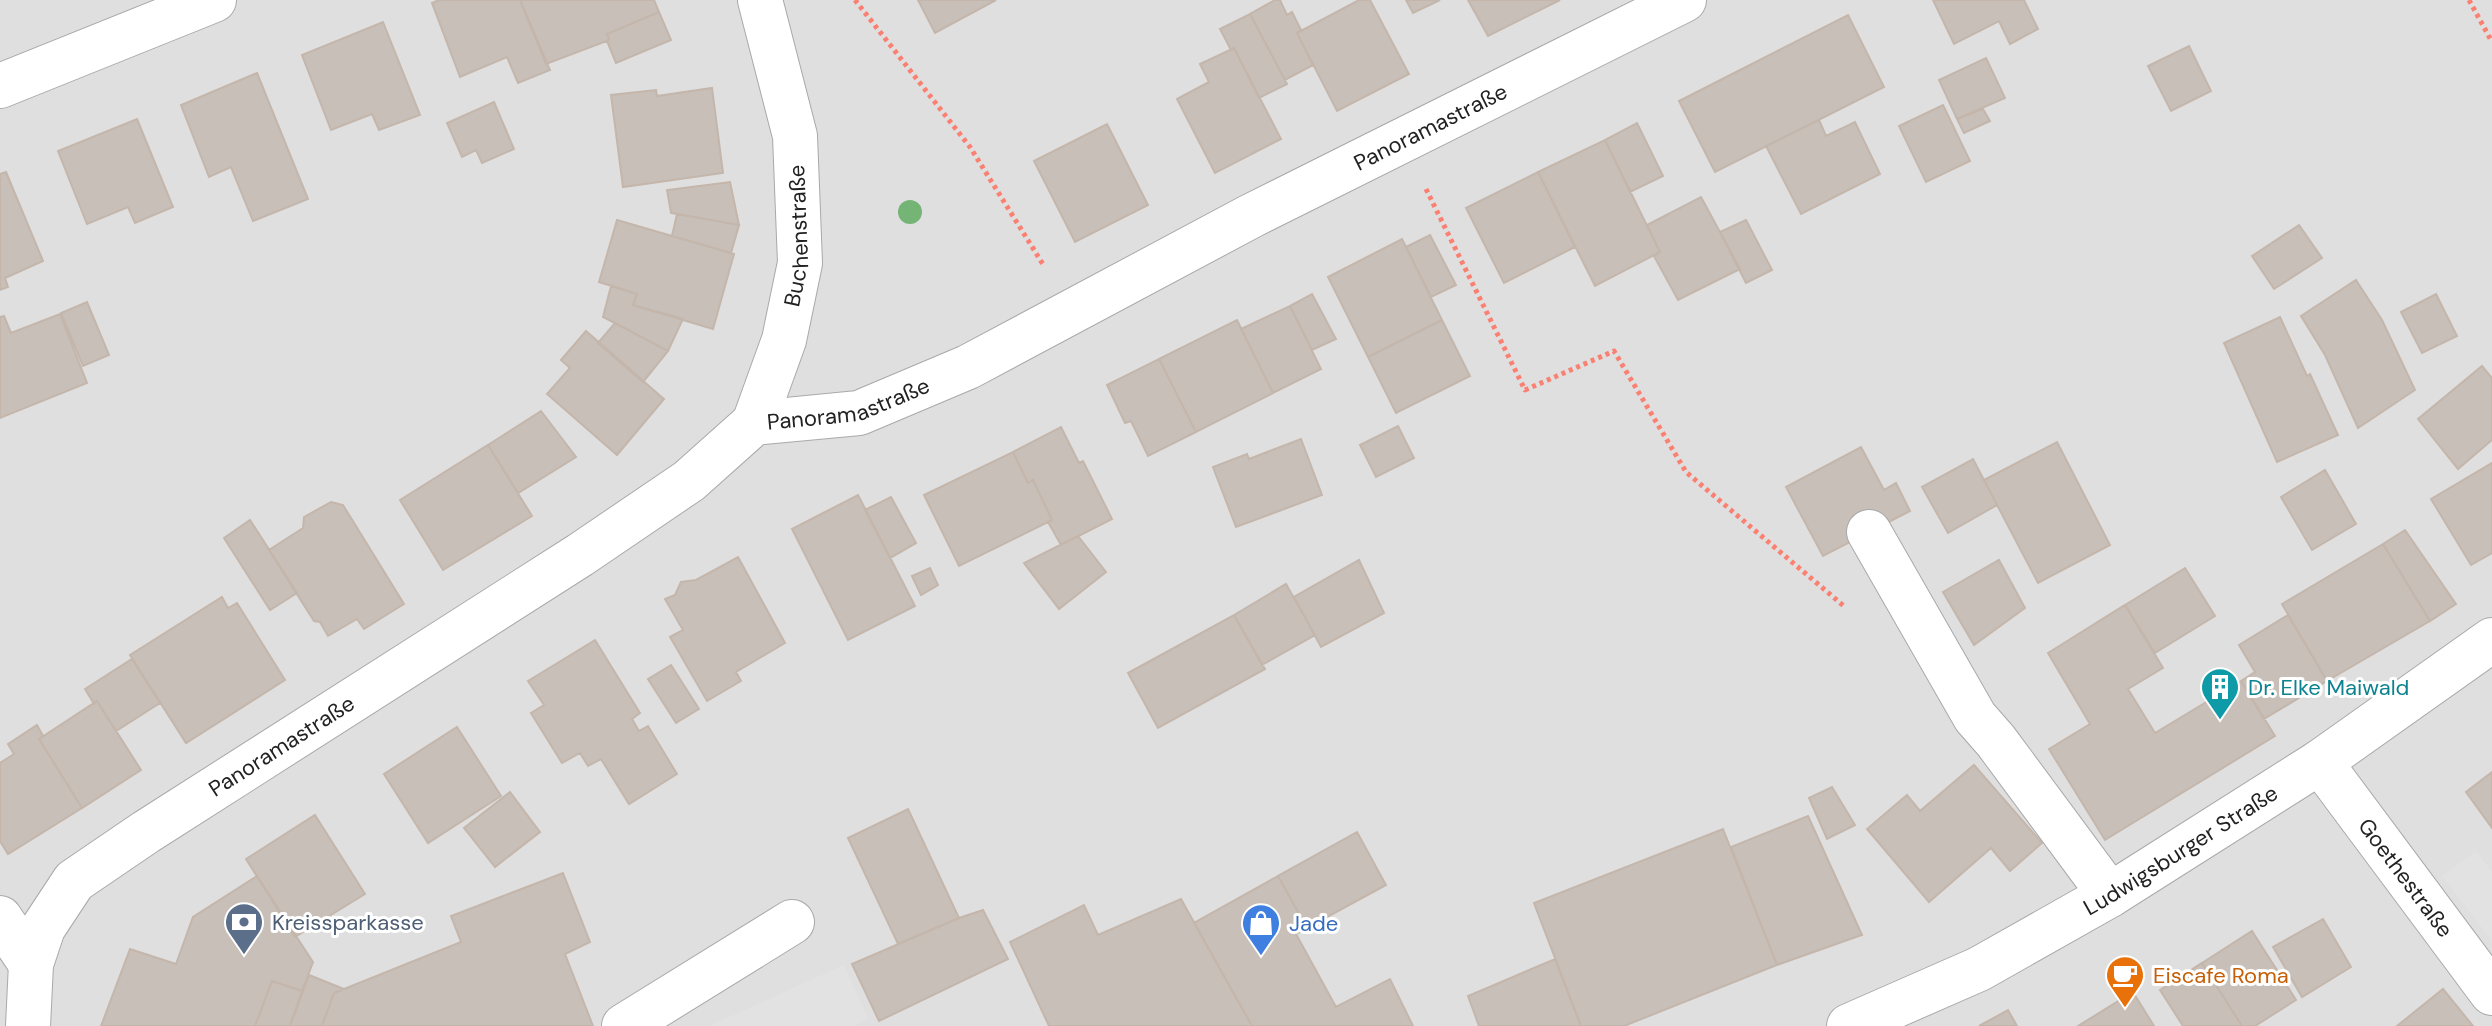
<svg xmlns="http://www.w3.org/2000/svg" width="2492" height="1026" font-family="'DM Sans',sans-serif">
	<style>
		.residential { fill: #e0dfdf }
		.parking { fill: #e2e2e2 }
		.building { fill: #c7bfb8; stroke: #c4b6ab; stroke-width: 2 }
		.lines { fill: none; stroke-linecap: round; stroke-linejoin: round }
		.minor-casing { stroke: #a9a9a9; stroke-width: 46 }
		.path { stroke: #fa8072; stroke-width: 5; stroke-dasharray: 4 4; stroke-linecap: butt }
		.minor { stroke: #fff; stroke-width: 44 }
		.tree { fill: #74b475 }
		.labels { text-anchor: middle; stroke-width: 6; stroke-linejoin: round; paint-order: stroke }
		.street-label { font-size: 22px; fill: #222; stroke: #fff }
		.culture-label { font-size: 22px; fill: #0d838f; stroke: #fff; text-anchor: start }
		.service-label { font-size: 22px; fill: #4e5e75; stroke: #fff; text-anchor: start }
		.shop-label { font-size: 22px; fill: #366cbe; stroke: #fff; text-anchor: start }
		.food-label { font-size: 22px; fill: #c56008; stroke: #fff; text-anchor: start }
	</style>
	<rect width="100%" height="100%" fill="#f2efe9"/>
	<!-- residential -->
	<path class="residential" d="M0 0H2492V1026H0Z"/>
	<!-- parking -->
	<path class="parking" d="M2476 851 2492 872V941L2442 876Z
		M844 965 868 1019 852 1026H709Z"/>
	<!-- building -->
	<path class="building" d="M439 0H520L550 70 518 83 507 57 460 77 432 3Z
		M520 0H654L659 12 607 34 609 39 607 41 546 64Z
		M918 0H996L935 33Z
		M1275 0H1280L1287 15 1292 12 1301 30 1297 33 1313 65 1285 80 1250 14Z
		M1359 0H1370L1409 74 1337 111 1297 33Z
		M1406 0H1440L1413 13Z
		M1468 0H1560L1488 36Z
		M1933 0H2024L2038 29 2010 44 1999 21 1954 44Z
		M659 12 671 40 616 63 607 41 609 39 607 34Z
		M1250 14 1287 84 1259 98 1234 48 1231 50 1220 29Z
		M1848 15 1884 87 1715 172 1679 101Z
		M383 22 420 115 379 130 372 114 331 130 302 55Z
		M2189 46 2211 91 2171 111 2148 66Z
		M1234 48 1281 139 1215 173 1177 99 1209 82 1200 64Z
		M1986 58 2005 98 1957 119 1939 80Z
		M257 73 308 199 253 221 231 167 209 177 181 105Z
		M712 88 723 173 623 187 611 95 656 90 657 96Z
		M494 102 514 149 482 163 476 150 462 157 447 123Z
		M1943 105 1970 161 1926 182 1899 126Z
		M1983 109 1990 121 1964 133 1957 119Z
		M137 119 173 207 135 223 128 207 87 224 58 151Z
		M1819 120 1826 136 1855 122 1880 174 1801 214 1766 146Z
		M1637 123 1663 176 1630 192 1605 140Z
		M1107 124 1148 205 1075 242 1034 161Z
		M1605 140 1660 252 1595 286 1538 172Z
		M6 172 43 261 5 278 8 287 0 290V174Z
		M1538 172 1575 247 1504 283 1466 208Z
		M730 182 739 225 671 213 667 190Z
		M1701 197 1740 269 1678 300 1654 256 1660 252 1647 225Z
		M677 214 739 225 731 253 672 236Z
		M617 220 734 254 713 329 633 305 637 294 599 282Z
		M1746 220 1772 270 1746 283 1720 232Z
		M2299 225 2322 258 2274 289 2252 256Z
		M1430 235 1456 285 1431 297 1406 247Z
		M1402 239 1442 320 1368 357 1328 277Z
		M2356 280 2382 320 2415 390 2358 428 2325 355 2301 316Z
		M611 286 637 294 633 305 683 319 668 351 603 317Z
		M1312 294 1336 339 1312 350 1290 306Z
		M2436 294 2457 336 2422 353 2401 312Z
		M87 302 109 355 83 366 61 313Z
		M1290 306 1321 369 1273 393 1241 329Z
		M60 314 87 383 0 418V317L4 316 11 333Z
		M2280 317 2307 376 2310 374 2338 435 2277 462 2224 343Z
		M1237 320 1273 393 1196 432 1159 359Z
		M1442 320 1470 376 1396 413 1368 357Z
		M615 323 668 351 643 382 598 343Z
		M586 331 664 399 617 455 547 394 570 368 561 360Z
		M1159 359 1196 432 1148 456 1131 421 1125 423 1107 385Z
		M2482 366 2492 378V440L2458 469 2418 419Z
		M541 411 576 457 518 493 488 445Z
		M1398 426 1414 458 1376 477 1360 445Z
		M1061 427 1079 463 1083 461 1112 519 1061 545 1048 522 1052 520 1033 480 1028 483 1013 452Z
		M1301 439 1322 495 1236 527 1213 467 1247 454 1249 459Z
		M2057 442 2110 545 2038 583 1984 480Z
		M488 445 532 516 443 570 400 500Z
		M1861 447 1884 490 1896 483 1910 511 1823 556 1786 487Z
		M1013 452 1028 483 1033 480 1052 520 959 566 924 495Z
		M1973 459 1997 505 1948 533 1922 487Z
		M2492 463V553L2471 565 2431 499Z
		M2325 470 2356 524 2312 550 2281 497Z
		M858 495 915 606 848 640 792 529Z
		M891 497 916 543 890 558 865 510Z
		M331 502 343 505 404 604 364 629 357 619 328 636 320 622 314 621 269 550 303 528 304 517Z
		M250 520 297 593 270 610 224 538Z
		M2405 530 2456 604 2430 621 2383 544Z
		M1078 536 1106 572 1059 609 1024 563Z
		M2383 544 2430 621 2327 681 2282 604Z
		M738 557 785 643 736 672 741 681 707 701 670 637 683 630 665 599 675 595 681 582 696 580Z
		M1359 560 1384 613 1321 647 1294 597Z
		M1999 560 2025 608 1974 645 1943 592Z
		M930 568 938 585 921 595 912 576Z
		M2185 568 2215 616 2155 653 2125 605Z
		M1286 584 1315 635 1262 665 1234 615Z
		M222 597 228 608 237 603 285 680 186 743 130 655Z
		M2125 605 2163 668 2128 689 2155 733 2241 681 2275 736 2105 840 2049 749 2090 724 2048 653Z
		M1234 615 1265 669 1158 728 1128 673Z
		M2288 615 2327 681 2264 719 2241 681 2255 672 2239 645Z
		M595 640 640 713 632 719 639 731 648 726 677 774 629 804 601 759 588 766 580 753 562 763 531 713 544 705 528 681Z
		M132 659 160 703 116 731 97 701 94 704 85 689Z
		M671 665 699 709 676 723 648 679Z
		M97 701 141 770 82 808 39 739Z
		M37 725 43 736 39 739 82 808 8 854 0 841V763L14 754 8 744Z
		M457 727 501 796 428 843 384 774Z
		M1974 765 2042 843 2010 871 1991 848 1929 902 1867 829 1907 795 1920 811Z
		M2492 772V828L2466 792Z
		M1832 787 1855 825 1827 839 1809 798Z
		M510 792 540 832 495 867 464 828Z
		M908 809 959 918 898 944 848 838Z
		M315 815 365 894 295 937 246 859Z
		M1808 816 1862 935 1777 965 1731 847Z
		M1723 829 1777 965 1624 1026H1581L1534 903Z
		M1357 832 1386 885 1307 928 1278 876Z
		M563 873 590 942 565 954 593 1026H322L334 993 461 942 451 916Z
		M257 876 313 962 302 991 272 981 255 1026H101L130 949 176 964 193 917Z
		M1278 876 1307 928 1296 934 1336 1007 1390 979 1413 1026H1252L1194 923Z
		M1181 899 1252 1026H1049L1010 942 1084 905 1098 935Z
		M983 910 1008 959 879 1021 852 964 959 918Z
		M2323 919 2351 967 2302 997 2273 947Z
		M2252 931 2296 1000 2255 1026H2242L2202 963Z
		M1555 959 1581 1026H1479L1468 996Z
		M2202 963 2242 1026H2183L2160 990Z
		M309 975 344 989 334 993 322 1026H290Z
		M272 981 302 991 290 1026H255Z
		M2443 989 2473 1026H2397Z
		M2133 992 2154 1026H2078Z
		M2008 1010 2017 1026H1979Z"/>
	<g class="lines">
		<defs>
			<g id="minor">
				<path d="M0 86 214 0"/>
				<path id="s1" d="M754 423 784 340 800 263 795 136 760 0"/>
				<path d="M1869 532 1975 717 1996 741 2110 895"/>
				<path id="s2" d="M2320 762 2492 993"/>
				<path d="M0 918 31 964"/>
				<path id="s3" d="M28 1026 31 964 43 928 74 881 146 832 580 555 689 481 754 423 859 413 968 367 1251 216 1684 0"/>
				<path d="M624 1026 792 922"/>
				<path id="s4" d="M1849 1026 1979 969 2110 895 2320 762 2492 640"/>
			</g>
		</defs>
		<!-- minor casing -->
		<use href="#minor" class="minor-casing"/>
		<!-- path -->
		<path class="path" d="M855 0 970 147 1044 266
			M2469 0 2492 42
			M1426 189 1525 390 1614 351 1686 472 1845 607"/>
		<!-- minor -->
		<use href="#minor" class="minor"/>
	</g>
	<!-- trees -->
	<circle class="tree" cx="910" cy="212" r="12"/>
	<!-- icons -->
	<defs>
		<symbol id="building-pin" viewBox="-11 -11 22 30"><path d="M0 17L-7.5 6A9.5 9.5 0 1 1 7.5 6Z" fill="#0f9aa8" stroke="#fff"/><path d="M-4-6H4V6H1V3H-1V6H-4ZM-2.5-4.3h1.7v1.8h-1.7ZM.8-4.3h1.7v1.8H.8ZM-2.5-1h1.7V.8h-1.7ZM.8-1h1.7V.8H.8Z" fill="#fff"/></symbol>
		<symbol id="bank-pin" viewBox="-11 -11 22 30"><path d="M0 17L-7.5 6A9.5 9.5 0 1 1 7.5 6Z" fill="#5c6f8a" stroke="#fff"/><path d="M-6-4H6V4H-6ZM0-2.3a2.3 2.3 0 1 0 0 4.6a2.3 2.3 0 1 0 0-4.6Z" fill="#fff"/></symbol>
		<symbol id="shop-pin" viewBox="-11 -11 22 30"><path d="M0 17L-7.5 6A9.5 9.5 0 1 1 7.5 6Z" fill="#3f7fe0" stroke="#fff"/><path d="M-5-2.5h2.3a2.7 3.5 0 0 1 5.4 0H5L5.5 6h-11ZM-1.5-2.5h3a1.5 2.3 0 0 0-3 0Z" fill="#fff"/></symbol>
		<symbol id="cafe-pin" viewBox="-11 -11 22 30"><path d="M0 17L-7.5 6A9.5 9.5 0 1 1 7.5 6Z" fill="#e8710a" stroke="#fff"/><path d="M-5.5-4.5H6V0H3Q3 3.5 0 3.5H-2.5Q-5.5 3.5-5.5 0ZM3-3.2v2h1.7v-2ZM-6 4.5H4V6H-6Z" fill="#fff"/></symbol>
	</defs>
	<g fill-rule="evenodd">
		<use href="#building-pin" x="2198" y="665" width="44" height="60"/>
		<use href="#bank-pin" x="222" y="900" width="44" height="60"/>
		<use href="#shop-pin" x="1239" y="901" width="44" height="60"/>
		<use href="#cafe-pin" x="2103" y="953" width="44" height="60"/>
	</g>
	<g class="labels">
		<!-- street labels -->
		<g class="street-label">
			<text dy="8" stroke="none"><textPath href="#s3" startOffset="1722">Panoramastraße</textPath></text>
			<text dy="8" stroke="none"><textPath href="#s1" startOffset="194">Buchenstraße</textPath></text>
			<text dy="8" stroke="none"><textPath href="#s3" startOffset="1074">Panoramastraße</textPath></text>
			<text dy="8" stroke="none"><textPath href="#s3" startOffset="404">Panoramastraße</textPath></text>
			<text dy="8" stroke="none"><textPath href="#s4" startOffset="376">Ludwigsburger Straße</textPath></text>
			<text dy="8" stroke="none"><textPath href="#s2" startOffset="144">Goethestraße</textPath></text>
		</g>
		<!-- culture labels -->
		<g class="culture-label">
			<text x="2248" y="695">Dr. Elke Maiwald</text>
		</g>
		<!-- service labels -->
		<g class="service-label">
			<text x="272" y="930">Kreissparkasse</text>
		</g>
		<!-- shop labels -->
		<g class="shop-label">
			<text x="1289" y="931">Jade</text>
		</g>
		<!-- food labels -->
		<g class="food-label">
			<text x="2153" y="983">Eiscafe Roma</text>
		</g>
	</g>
</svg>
